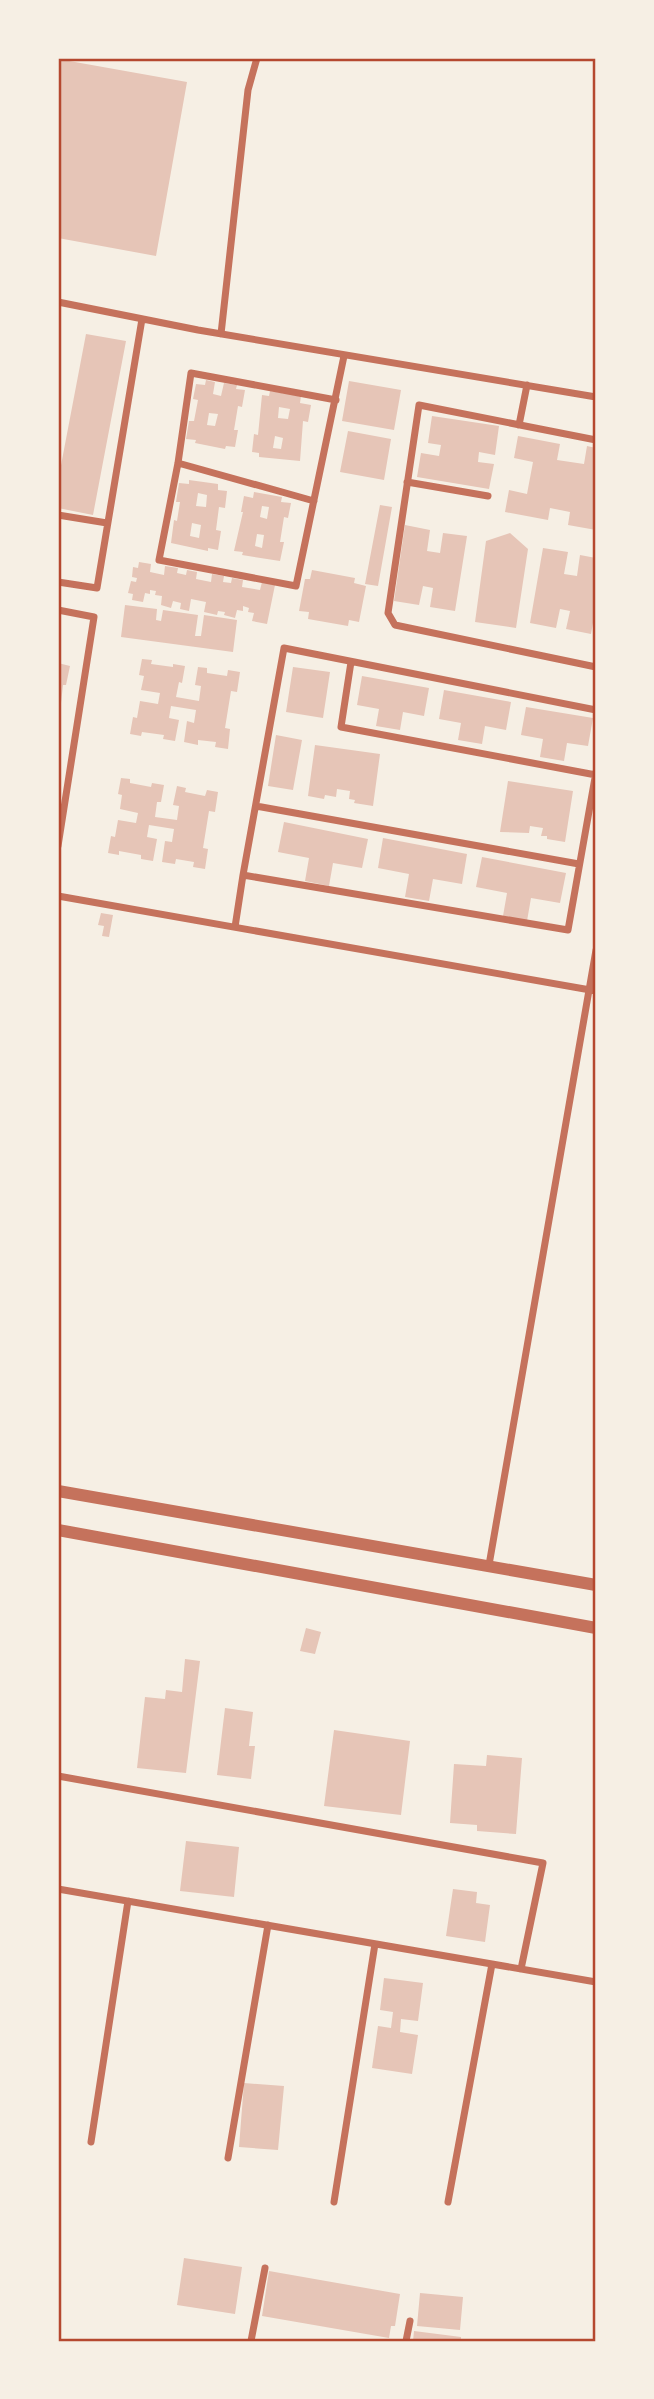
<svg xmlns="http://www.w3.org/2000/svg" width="654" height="2399" font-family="'PT Sans',sans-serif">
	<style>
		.building { fill: #e6c5b7; fill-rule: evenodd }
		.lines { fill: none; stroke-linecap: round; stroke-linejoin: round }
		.minor { stroke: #c5725c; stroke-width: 7 }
		.tertiary { stroke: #c5725c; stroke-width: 12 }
		.neatline { fill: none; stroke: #b5482f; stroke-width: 2.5 }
	</style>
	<rect width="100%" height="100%" fill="#f6efe4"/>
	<!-- building -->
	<path class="building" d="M58 59 187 82 156 256 58 238Z
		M86 334 126 341 93 515 58 508V481Z
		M206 380 215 382 213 394 221 396 224 383 237 385 236 389 245 390 242 407 238 406 234 430H238L235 447 226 446 225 449 195 443 196 440 186 439 189 421H194L198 400 193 399 196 384 205 385ZM209 413 218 414 215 426 207 425Z
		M349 381 401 390 394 430 342 421Z
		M270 391 301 396 300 403 311 405 308 422 303 421 300 461 259 457V453L252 452 254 434 258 435 262 395 269 396ZM279 407 290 409 288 419 278 418ZM275 436 283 438 281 449 273 448Z
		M432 416 499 426 495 455 479 452 478 462 494 464 489 489 417 477 421 453 439 456 441 445 428 443Z
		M348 431 391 439 384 480 340 472Z
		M518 436 560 444 557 460 584 464 587 446 596 448V530L568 525 570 512 550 508 548 520 505 512 509 490 527 494 533 462 514 458Z
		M189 480 218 484V490L227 491 225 508 219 507 216 530 221 531 218 550 208 548V551L171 543 174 520 177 521 180 502H176L179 483 189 484ZM198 493 207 495 206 507 196 506ZM192 523 201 525 199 538 190 536Z
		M254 492 282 497 281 502 291 503 288 518 284 517 280 542H284L280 561 242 555 243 552 234 551 243 512H241L244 496 253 498ZM262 506 269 507 267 519 260 517ZM257 534 264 535 262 548 255 546Z
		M380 505 392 507 378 586 365 584Z
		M405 525 430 530 427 551 440 553 443 533 467 536 455 611 430 607 433 588 423 586 419 605 394 601Z
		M510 533 528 549 516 628 475 622 486 541Z
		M543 548 568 552 564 574 577 576 580 555 596 558V606L591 634 566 629 570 611 560 609 556 628 530 623Z
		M139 562 151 564 150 572 164 575 165 566 178 568 177 573 186 575 187 570 197 572 196 579 211 582 212 574 224 576 223 582 231 583 232 578 243 580 242 587 260 590 262 582 275 585 267 624 252 621 254 613 248 612 249 608 243 606V611L237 610 235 618 224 615 225 612 218 611 217 615 204 612 206 602 191 599 189 611 180 609 181 603 173 601 171 608 161 605 162 596 155 595 156 591 150 590V594L145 593 143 602 132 600 133 594 128 593 131 581 136 582 137 578 132 577 133 567 138 568Z
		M312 570 355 578 354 583 366 586 359 622 349 620 348 626 308 619 309 612 299 611 305 579H310Z
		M125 605 157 609 156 620 161 621 163 610 198 615 195 636H201L204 615 237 620 233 652 121 637Z
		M142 659 152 660 151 664 173 667V664L185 666 182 683 179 682 176 697 199 701 201 686 195 685 198 667 207 668V673L227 676 228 670 240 672 237 692 231 691 225 728 230 729 228 749 215 747 216 742 198 740V745L184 742 187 721 194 723 196 710 171 706 169 718 179 720 175 741 163 739 164 735 142 732 141 736 130 734 133 717 137 718 140 701 158 704 160 693 141 690 144 676 139 675Z
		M58 663 70 666 66 685H63L59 721Z
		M293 667 330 672 323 718 286 712Z
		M362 676 429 688 424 716 403 712 400 730 376 726 379 709 357 705Z
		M444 690 511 702 506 730 485 726 482 744 458 740 461 723 439 719Z
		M526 707 593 718 588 746 567 743 564 761 540 757 543 739 521 735Z
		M276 735 302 740 293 790 268 786Z
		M315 745 380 754 373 806 354 803 355 800 349 799 350 791 337 789 336 797 325 795 324 799 308 796Z
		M121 778 130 779V783L151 787 152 783 164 785 161 802H157L155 817 177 820 179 806 173 805 177 786 186 788 185 792 205 796 207 790 218 792 215 812 209 811 203 848 208 849 205 869 193 867 194 862 176 859 175 864 162 862 165 841 172 842 174 829 149 825 147 837 157 839 153 861 141 859V855L119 851V855L108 853 111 836 115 837 118 820 136 823 138 813 120 809 122 795 118 794Z
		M508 781 573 791 565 842 547 839V836H541L543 828 530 826 529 833 500 832Z
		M284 822 368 839 362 868 333 863 329 886 305 881 309 858 278 852Z
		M383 838 467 854 462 884 433 879 429 901 405 897 409 874 378 868Z
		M482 857 566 873 560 903 531 898 527 921 503 916 507 893 476 887Z
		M101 913 113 915 109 937 102 936 104 926 98 925Z
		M306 1628 321 1632 315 1654 300 1651Z
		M185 1659 200 1661 186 1773 137 1768 145 1697 165 1699 166 1690 182 1692Z
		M225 1708 253 1712 249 1746H255L251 1779 217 1775Z
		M334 1730 410 1741 401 1815 324 1806Z
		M487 1755 522 1758 516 1834 477 1831V1825L450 1823 454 1764 486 1766Z
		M186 1841 239 1847 234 1897 180 1891Z
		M453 1889 477 1892 476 1903 490 1905 485 1942 446 1936Z
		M384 1978 423 1983 418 2021 401 2019 400 2032 418 2035 412 2074 372 2068 378 2026 391 2028 393 2012 380 2010Z
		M244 2083 284 2086 278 2150 239 2147Z
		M184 2258 242 2267 235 2314 177 2305Z
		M269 2271 400 2294 395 2326H391L389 2338 262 2316Z
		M420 2293 463 2297 460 2330 417 2326Z
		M414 2331 461 2337V2341H413Z"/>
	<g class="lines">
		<!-- minor -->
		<path class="minor" d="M58 302 198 330 596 397
			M221 334 248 90 257 58
			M336 400 191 373 178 463 159 560 296 586 344 356
			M519 425 527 385
			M596 440 419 405 388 613 395 625 596 667
			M178 463 314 501
			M407 482 488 496
			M58 515 107 523
			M58 582 97 588 142 319
			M58 610 94 617 58 846
			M351 662 341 727 596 775
			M596 710 284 648 243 875 568 930 596 772
			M256 806 579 864
			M58 896 596 991
			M235 927 243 875
			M489 1565 596 950
			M58 1776 543 1863 521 1969
			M58 1889 596 1982
			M91 2142 128 1901
			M228 2158 268 1925
			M334 2202 375 1944
			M448 2202 492 1964
			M251 2341 265 2268
			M406 2341 410 2321"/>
		<!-- tertiary -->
		<path class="tertiary" d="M58 1491 596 1585
			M58 1530 596 1628"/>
	</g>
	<!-- border -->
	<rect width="654" height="2399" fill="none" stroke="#f6efe4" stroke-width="119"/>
	<rect x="60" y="60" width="534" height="2280" class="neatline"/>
</svg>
